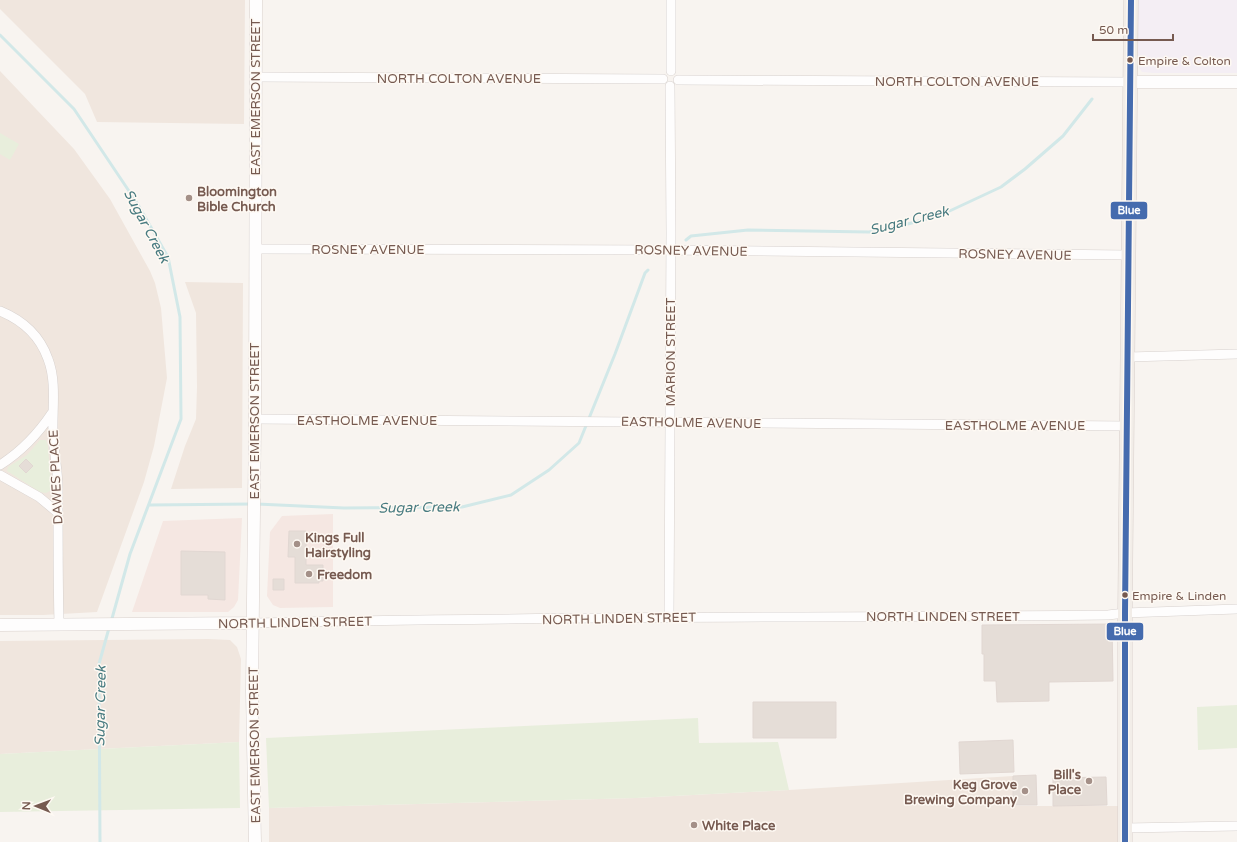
<svg xmlns="http://www.w3.org/2000/svg" width="1237" height="842" font-family="'Varela Round',sans-serif">
	<style>
		.residential { fill: #f0e6de }
		.commercial { fill: #f5e7e2 }
		.education { fill: #f4eef4 }
		.green { fill: #e8eedc }
		.lines { fill: none; stroke-linecap: round; stroke-linejoin: round }
		.stream { stroke: #d2e8e8; stroke-width: 3 }
		.building { fill: #e5ddd7; stroke: #e1d7d2 }
		.street-casing { stroke: #d7d1ce; stroke-width: 10 }
		.secondary-casing { stroke: #d8d0cc; stroke-width: 13 }
		.primary-casing { stroke: #d9d0cc; stroke-width: 15 }
		.street { stroke: #fefdfd; stroke-width: 9 }
		.secondary { stroke: #fefdfd; stroke-width: 12 }
		.primary { stroke: #f2ede8; stroke-width: 14 }
		.bus-1-casing { stroke: #fef9f3; stroke-width: 9 }
		.bus-1 { stroke: #456bae; stroke-width: 6 }
		.bus-dot { fill: #765a50; stroke: #fef9f3; stroke-width: 1.5 }
		.poi-dot { fill: #a49088; stroke: #fef9f3; stroke-width: 1.5 }
		.labels { text-anchor: middle; stroke-width: 3; stroke-linejoin: round; paint-order: stroke }
		.bus-label { font-size: 12px; fill: #765a50; stroke: #fef9f3; text-anchor: start }
		.street-label { font-size: 13px; fill: #765a50; stroke: #fef9f3 }
		.poi-label { font-size: 13px; font-weight: bold; fill: #765a50; stroke: #fef9f3; text-anchor: start }
		.water-label { font-size: 14px; font-style: italic; fill: #487b80; stroke: #fef9f3 }
		.line-badge { stroke: #fef9f3; stroke-width: 1.5 }
		.badge-label { font-size: 11px; text-anchor: middle; font-weight: bold; fill: #fff }
	</style>
	<rect width="100%" height="100%" fill="#f8f4f0"/>
	<!-- residential -->
	<path class="residential" d="M0 0H245L244 124 97 122 85 94 0 9Z
		M0 71 74 149 110 199 150 271 155 283 161 308 167 378 154 446 144 482 97 612 43 615H0Z
		M185 282 243 283 242 488 171 489 185 446 196 419 197 387 196 313Z
		M208 639 230 640 237 647 241 659 239 742 0 754V641Z
		M1013 776 1014 806H1118V842H269V808L636 798 789 790Z"/>
	<!-- commercial -->
	<path class="commercial" d="M333 514V607L280 608 273 605 267 596 270 532 282 516Z
		M242 518 238 600 234 607 228 612H132L163 521Z"/>
	<!-- education -->
	<path class="education" d="M1138 0H1237V73H1153L1142 72 1138 66Z"/>
	<!-- green -->
	<path class="green" d="M0 133 19 144 10 160 0 154Z
		M40 440H46L48 446 51 487 50 491 46 493 40 492 7 471 8 467 27 455Z
		M1237 705V748L1198 750 1197 707Z
		M698 718 699 743 778 742 789 790 636 798 269 808 266 738Z
		M239 742 240 808 0 812V754Z"/>
	<g class="lines">
		<!-- stream -->
		<path class="stream" d="M0 35 74 109 137 203 168 257 180 317 181 419 130 554 111 622
			M686 240 691 236 748 230 869 232 904 225 941 215 1001 187 1025 169 1063 136 1092 99
			M257 504 344 508 462 507 511 495 549 470 579 443 615 354 645 273 648 270
			M149 505 252 504
			M100 842 99 664 109 628"/>
	</g>
	<!-- building -->
	<path class="building" d="M26 459 33 466 26 473 19 466Z
		M289 531H306V565H323V581H319V583H295V557H288Z
		M181 551 225 552V600L208 599V595H181Z
		M273 579H284V590H273Z
		M1112 624 1113 681 1049 682V701L997 702 996 681H984V654H982V625Z
		M753 702H836V738H753Z
		M1013 740 1014 772 960 774 959 742Z
		M1036 775 1037 805H1013V776Z
		M1106 777 1107 805 1053 806V778Z"/>
	<g class="lines">
		<defs>
			<path id="street" d="M671 71V0
				M255 77 663 79
				M678 80 1130 82
				M255 249 670 250 1128 255
				M0 311C22 320 40 336 48 359 57 382 52 410 53 435 54 453 58 471 58 489 58 534 58 579 59 624
				M1128 357 1237 354
				M255 419 1127 426
				M0 465C22 451 38 434 52 413
				M0 475 39 497 57 512
				M669 618 671 233 670 86
				M253 623C538 616 823 618 1108 615L1125 613 1237 609
				M1125 828 1237 826"/>
			<path id="secondary" d="M1130 82H1237
				M0 625 253 623
				M255 842 252 691 255 419 256 0"/>
			<path id="primary" d="M1125 842V613L1131 0"/>
		</defs>
		<!-- street casing -->
		<use href="#street" class="street-casing"/>
		<!-- secondary casing -->
		<use href="#secondary" class="secondary-casing"/>
		<!-- primary casing -->
		<use href="#primary" class="primary-casing"/>
		<!-- street -->
		<use href="#street" class="street"/>
		<!-- secondary -->
		<use href="#secondary" class="secondary"/>
		<!-- primary -->
		<use href="#primary" class="primary"/>
		<defs>
			<path id="bus-1" d="M1125 842V613L1131 0"/>
		</defs>
		<!-- bus-1 casing -->
		<use href="#bus-1" class="bus-1-casing"/>
		<!-- bus-1 -->
		<use href="#bus-1" class="bus-1"/>
	</g>
	<!-- markers -->
	<g class="bus-dot">
		<circle cx="1130" cy="60" r="3.5"/>
		<circle cx="1125" cy="595" r="3.5"/>
	</g>
	<g class="poi-dot">
		<circle cx="189" cy="198" r="4"/>
		<circle cx="297" cy="544" r="4"/>
		<circle cx="309" cy="574" r="4"/>
		<circle cx="1089" cy="781" r="4"/>
		<circle cx="1025" cy="791" r="4"/>
		<circle cx="694" cy="825" r="4"/>
	</g>
	<g class="labels">
		<!-- bus labels -->
		<g class="bus-label">
			<text x="1138" y="65">Empire &amp; Colton</text>
			<text x="1132" y="600">Empire &amp; Linden</text>
		</g>
		<!-- street labels -->
		<g class="street-label">
			<text x="459" y="83">NORTH COLTON AVENUE</text>
			<text x="957" y="86">NORTH COLTON AVENUE</text>
			<text transform="translate(255 97) rotate(-90)" y="5">EAST EMERSON STREET</text>
			<text x="368" y="254">ROSNEY AVENUE</text>
			<text transform="translate(691 250) rotate(1)" y="5">ROSNEY AVENUE</text>
			<text transform="translate(1015 254) rotate(1)" y="5">ROSNEY AVENUE</text>
			<text transform="translate(670 352) rotate(-90)" y="5">MARION STREET</text>
			<text x="367" y="425">EASTHOLME AVENUE</text>
			<text transform="translate(254 421) rotate(-90)" y="5">EAST EMERSON STREET</text>
			<text transform="translate(691 422) rotate(1)" y="5">EASTHOLME AVENUE</text>
			<text x="1015" y="430">EASTHOLME AVENUE</text>
			<text transform="translate(55 477) rotate(-93)" y="5">DAWES PLACE</text>
			<text x="943" y="621">NORTH LINDEN STREET</text>
			<text transform="translate(619 618) rotate(-1)" y="5">NORTH LINDEN STREET</text>
			<text transform="translate(295 622) rotate(-1)" y="5">NORTH LINDEN STREET</text>
			<text transform="translate(254 745) rotate(-91)" y="5">EAST EMERSON STREET</text>
		</g>
		<!-- poi labels -->
		<g class="poi-label">
			<text x="197" y="196">Bloomington<tspan x="197" dy="15">Bible Church</tspan></text>
			<text x="305" y="542">Kings Full<tspan x="305" dy="15">Hairstyling</tspan></text>
			<text x="317" y="579">Freedom</text>
			<text x="1081" y="779" text-anchor="end">Bill's<tspan x="1081" dy="15">Place</tspan></text>
			<text x="1017" y="789" text-anchor="end">Keg Grove<tspan x="1017" dy="15">Brewing Company</tspan></text>
			<text x="702" y="830">White Place</text>
		</g>
		<!-- water labels -->
		<g class="water-label">
			<text transform="translate(909 220) rotate(-14)" y="5">Sugar Creek</text>
			<text transform="translate(147 226) rotate(62)" y="5">Sugar Creek</text>
			<text transform="translate(419 507) rotate(-1)" y="5">Sugar Creek</text>
			<text transform="translate(100 706) rotate(-89)" y="5">Sugar Creek</text>
		</g>
	</g>
	<g class="line-badge">
		<rect x="1110" y="201" width="38" height="19" rx="4" fill="#456bae"/>
		<rect x="1106" y="622" width="38" height="19" rx="4" fill="#456bae"/>
	</g>
	<g class="badge-label">
		<text x="1129" y="214">Blue</text>
		<text x="1125" y="635">Blue</text>
	</g>
	<!-- north arrow -->
	<g transform="translate(36 806) rotate(271)" stroke="#fef9f3" stroke-width="3" paint-order="stroke">
	<path d="M0-3L7 15L0 10L-7 15Z" fill="#765a50"/>
	<text y="-6" font-size="11" font-weight="bold" text-anchor="middle" fill="#765a50">N</text>
	</g>
	<!-- scale -->
	<path d="M1093 34v6h80v-6" fill="none" stroke="#765a50" stroke-width="2"/>
	<text x="1099" y="34" font-size="12" fill="#765a50" stroke="#fef9f3" stroke-width="3" paint-order="stroke">50 m</text>
</svg>
